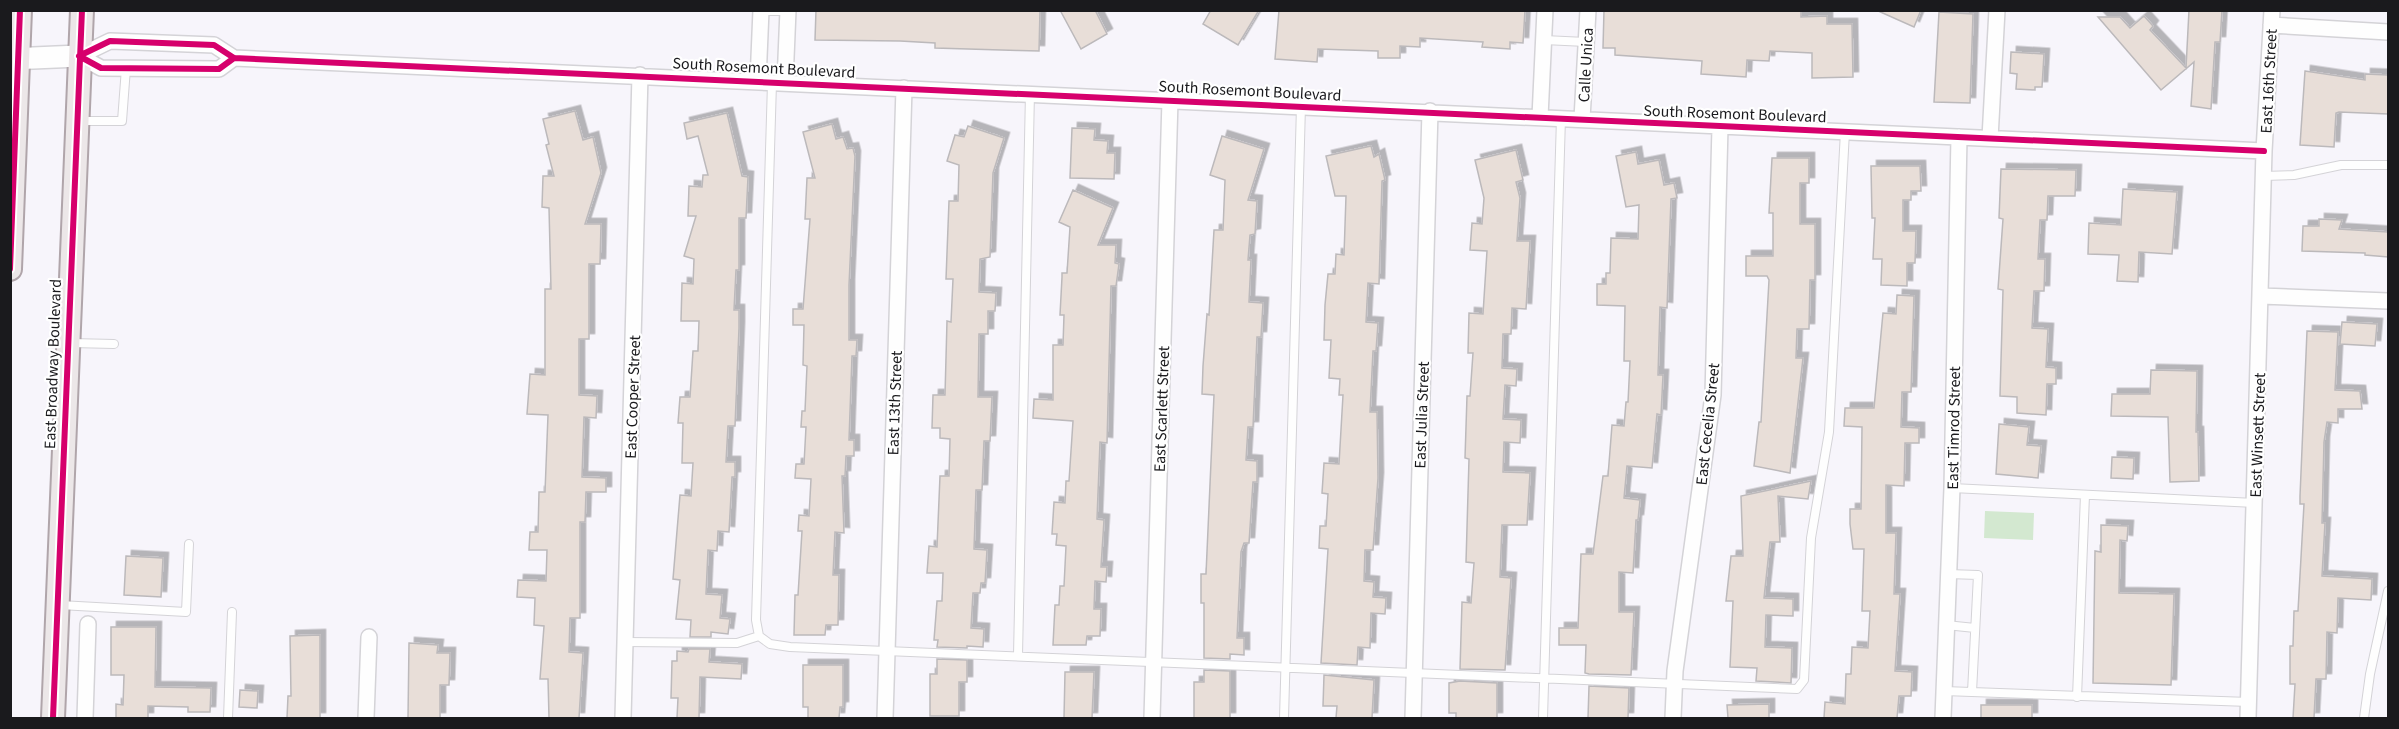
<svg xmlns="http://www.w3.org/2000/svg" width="2399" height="729" font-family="'Source Sans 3',sans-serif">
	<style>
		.green { fill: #d3e8d0 }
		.building { fill: #e8ded8; stroke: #bcb9bb; stroke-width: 1.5; filter: url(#shadow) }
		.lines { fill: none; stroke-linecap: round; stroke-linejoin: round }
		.lane-casing { stroke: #d4d3d7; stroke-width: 10 }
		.street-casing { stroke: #d4d3d7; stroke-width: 18 }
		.secondary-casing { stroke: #d4d3d7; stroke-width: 24 }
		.primary-casing { stroke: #b0a5aa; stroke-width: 26 }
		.lane { stroke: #fefefe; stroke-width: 8 }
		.street { stroke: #fefefe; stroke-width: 15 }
		.secondary { stroke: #fefefe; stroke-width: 21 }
		.primary { stroke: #ece7e8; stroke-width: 22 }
		.cycleway-casing { stroke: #fff; stroke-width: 10 }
		.cycleway { stroke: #d6006c; stroke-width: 6 }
		.labels { text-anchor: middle; stroke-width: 4.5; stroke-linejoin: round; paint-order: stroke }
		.street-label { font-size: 16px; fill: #1a1a1d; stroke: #fff }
	</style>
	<defs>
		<filter id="shadow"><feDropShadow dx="5.5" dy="-5.5" stdDeviation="0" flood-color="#0004"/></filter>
	</defs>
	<rect width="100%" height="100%" fill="#f7f5fb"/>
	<!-- green -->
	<path class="green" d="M1985 511 2034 513 2033 540 1984 538Z"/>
	<!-- building -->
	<path class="building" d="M816 10H1040L1039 51 935 48V43L900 41 815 40Z
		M1060 10H1095L1107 34 1081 49Z
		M1211 10H1259L1238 45 1203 24Z
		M1279 10H1525L1523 43 1510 42V49L1482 47 1483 42 1420 38V47L1400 46V58H1378V51L1318 49 1317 62 1275 59Z
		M1604 10H1801V17L1827 16V24H1852L1853 77 1812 78V53L1770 51 1769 61 1747 60 1746 77 1701 74 1702 61 1615 55V48H1603Z
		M1876 10H1921L1914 27Z
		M2189 10H2222L2220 42H2215L2211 109 2191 106 2194 62 2161 90 2098 17H2120L2130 28 2144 16 2153 26 2150 30 2186 68Z
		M1939 12 1973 14 1970 103 1934 102Z
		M2011 52 2044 54 2042 87H2035V90L2016 89 2017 74 2010 73Z
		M2305 71 2365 80V74L2388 75V114L2339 112 2336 113 2334 147 2300 145Z
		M575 111 583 140 593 137 601 173 585 224H601L600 264H589V339H579V395L597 396 596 418 584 417 582 477 606 478V492H586L585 522H580V618H570L569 652 583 653 579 718H549L548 679H540L544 626 534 625 535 598 517 597 518 580 546 581 547 550H529L530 532H538L539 492H545L548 415 527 414 530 374 545 375V289H551L549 208 542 207 543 176H554L546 145 549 144 543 119Z
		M727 113 742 176 748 177 746 218H739V270H736L734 310H739V328L735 426H728L726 462H735V477H732L729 532 718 531 717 551 708 550 706 594 722 595 720 618 730 619 728 634 711 632V637H690L691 620 676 619 680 580 673 579 680 495 691 496 693 463H682L683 423H678L680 397H690L693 351H698L699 321H681L682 283 693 284 694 259 684 256 696 216H688L689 186 702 187 703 175H708L698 136 687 139 684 123Z
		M832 124 836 139 843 137 847 149 853 148 855 156 849 285V340H857L856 356H852L849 440H854V456H846L845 476H842L844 533 835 532 833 575H839L838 625H826L825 635H794L795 595H798L802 531H798L799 515 809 516 811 479 795 478 796 464H804L806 427H801L802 411H805L807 366 803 365 804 325H793V309H803L810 219H805L807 178H815L803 132Z
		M968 126 1004 138 993 173 990 257 980 259 979 292 996 293 995 311H988V334H979L978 397H992L990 441H984L982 490H976L974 549 987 550 985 583H981L980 593H973L971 628 984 629 983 647 967 646V648L937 647 938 640H934L937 601H942L943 573H927L929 546 937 547 940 476H949L950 439 940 438V428H932L933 395H945L947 321 951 322 953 279H946L949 201H958L959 165 947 161 955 135 964 137Z
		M1072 128 1095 129 1094 140 1108 141 1107 153H1115L1114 179 1070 178Z
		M1222 136 1264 149 1248 200 1257 201 1255 234 1250 235 1248 260H1251L1249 302 1263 303 1261 337H1257L1253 427H1248L1246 460 1257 461V482H1253L1249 543H1244L1241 552 1237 638H1244V655L1230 654V659L1204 658V603H1201V574H1206L1214 395 1202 394 1203 366 1207 314 1209 315 1214 230H1223L1225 180 1210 175Z
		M1371 146 1374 157 1379 154 1385 180 1382 181 1379 284 1368 283 1366 322 1378 323 1376 351H1373L1370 412H1377L1378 478 1373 550H1365L1364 581 1374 582 1373 597 1386 598 1385 614 1371 613 1370 648 1358 647 1357 665 1321 663 1328 549 1319 548 1320 526H1326L1328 494 1322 493 1324 463 1339 464 1343 395H1339L1340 379 1329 378 1331 340H1324L1325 305 1328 274H1335L1336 254 1344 255 1346 196H1335L1326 156Z
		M1516 150 1523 180 1516 182 1520 198 1517 241H1530L1526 309 1512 308 1511 334H1503L1502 368 1517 369 1516 386 1505 385 1503 419 1521 420 1520 443 1504 442 1503 472 1530 473 1527 525H1502L1500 577 1511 578 1505 670 1460 669 1462 602 1471 603 1474 563 1466 562 1469 459 1465 458 1467 396H1470L1473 353H1468L1469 313 1483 314 1487 251 1470 250 1472 223 1482 224 1484 198 1475 160Z
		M1636 152 1638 164 1659 160 1664 185 1674 183 1677 198 1671 199 1667 308 1660 307 1658 375H1663L1661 415 1657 414 1652 468 1627 466 1624 498 1640 500 1638 520H1636L1633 573 1619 572V612H1634L1631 675 1589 674 1585 673 1586 645H1559V628H1578L1581 554H1593L1603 476H1608L1612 425 1624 426 1626 402H1628L1630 361H1624L1625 306 1597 305V284H1606V273H1610L1611 238 1638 239 1639 205 1626 207 1616 156Z
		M1772 158H1809V183H1800V224H1815V280H1810L1809 329H1797L1796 358H1803L1790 473 1754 466 1759 422H1761L1769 280 1767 276H1746V256H1773V213H1769Z
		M1871 166H1920L1921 191H1911V200H1903V231H1916L1915 263H1907V286L1881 285 1882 259H1873L1875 218H1872Z
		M2001 169 2076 170 2075 196H2048L2047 220H2040L2038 259H2045L2044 291H2034L2032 328 2048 329 2046 367 2056 368V384H2047L2046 415 2017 413V397L2000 396 2003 290 1998 289 2003 219 1999 218Z
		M2123 189 2177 192 2172 254 2139 252 2138 282 2117 281 2119 255 2088 254 2089 223 2121 225Z
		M1073 190 1113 208 1098 245H1116L1115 263 1119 264 1116 286H1111L1107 443 1100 442 1097 519 1104 520 1101 567H1107L1106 582 1095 581 1094 609H1101L1100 636H1087L1086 645H1053L1055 605H1059L1060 586H1064L1066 546 1056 545 1057 534H1052L1054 502 1065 503 1066 481H1069L1073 421 1033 418 1034 399 1053 400V345H1063L1064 315H1060L1062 277V273H1067L1070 227 1059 222Z
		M2319 219 2342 220 2339 229 2388 232V257L2365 255V253L2302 251 2303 226H2319Z
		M1897 295 1914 296 1911 392H1902L1901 427 1919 428V443H1905L1904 486 1886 485V533H1896L1894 594H1900L1895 671 1912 672 1911 696H1899L1897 718H1824L1825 702 1845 704 1846 674H1851L1852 647 1868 648 1870 611H1862L1864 549H1853L1850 524V509H1861L1862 427 1844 426 1845 408H1874L1883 313 1896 314Z
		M2342 322 2377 324 2375 346 2340 344Z
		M2307 331 2338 332 2335 390 2360 391 2362 409H2338V423L2327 422 2324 442 2322 523H2325L2322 576 2372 579 2371 600 2338 598 2337 633 2327 632 2326 679H2316L2314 718H2293L2295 684H2290V646H2293L2294 611H2298L2304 504H2300V496Z
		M2151 370 2197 371 2196 432H2198L2199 481 2170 482 2168 417 2111 416 2112 394H2150Z
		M1999 424 2029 427 2027 445 2041 446 2038 478 1996 474Z
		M2112 457 2134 458 2133 479 2111 478Z
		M1811 481 1808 499 1778 496 1780 542H1770L1764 598 1793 599V616L1766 615 1765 647 1792 648 1791 683 1756 681 1757 668 1730 667 1733 601H1726L1731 556H1743L1741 496Z
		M2101 525 2128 526 2127 541 2120 540 2119 593 2174 594 2171 685 2093 683 2095 551 2101 552Z
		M126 556 163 558 161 597 124 595Z
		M111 627H156L155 687 211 688 210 712H188V707L148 706V718H116V704L123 705 124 675H111Z
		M320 635V718H287L288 696H291L290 636Z
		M409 643 438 645 437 653H450L449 685H440V718H408Z
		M689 649H710L709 662 742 664 741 679 700 677 699 718H677L678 698H671L672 661H677V651L688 652Z
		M937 659 967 660V682H959V716H930V674H937Z
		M803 665H843V707H840L839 718H808V707H803Z
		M1204 670 1230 671V718H1194V682H1204Z
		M1065 672H1094L1092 718H1064Z
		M1324 675 1374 680 1372 718H1336L1337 706H1323Z
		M1460 681 1497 683V718H1456V713H1449V683Z
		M1589 686 1629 688 1628 718H1588Z
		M240 690 258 691 257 708 239 707Z
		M1769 704V718H1728L1727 705Z
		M1981 705H2032V718H1981Z"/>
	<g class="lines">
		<defs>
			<path id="lane" d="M761 11H788
				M1544 40 1586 42
				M772 83 756 620 759 636 770 644 790 647 1797 689 1804 680 1811 538 1829 432 1845 131
				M81 121H122L126 68
				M2264 176 2294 175 2341 165H2388
				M71 343 114 344
				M1952 488 2255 503
				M1948 574 1978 575 1972 692
				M60 605 186 612 189 544
				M1946 625 1975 628
				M625 642 737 643 759 636
				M1018 655 1030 93
				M1944 691 2249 702
				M2077 697 2085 495
				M228 718 232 612
				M1284 718 1301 106
				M1543 718 1561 118
				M2364 718 2370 674 2388 591"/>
			<path id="street" d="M2271 25 2388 32
				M234 58 219 69 101 68 79 56 110 41 214 45 234 58 2264 151
				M758 81 761 10
				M785 82 788 10
				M1540 117 1545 10
				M1582 119 1588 10
				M1990 138 1997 10
				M2261 296 2388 301
				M85 718 88 624
				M366 718 369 637
				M623 718 640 75
				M885 718 904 88
				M1152 718 1170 100
				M1413 718 1430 111
				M1673 718 1675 671 1713 395 1720 127
				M1943 718 1952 488 1959 137
				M2248 718 2264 151 2272 10"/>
			<path id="secondary" d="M10 59 79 56"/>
			<path id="primary" d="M10 269 20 10
				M53 718 82 10"/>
		</defs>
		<!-- lane casing -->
		<use href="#lane" class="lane-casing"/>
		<!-- street casing -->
		<use href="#street" class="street-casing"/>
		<!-- secondary casing -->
		<use href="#secondary" class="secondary-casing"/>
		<!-- primary casing -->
		<use href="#primary" class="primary-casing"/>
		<!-- lane -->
		<use href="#lane" class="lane"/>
		<!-- street -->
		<use href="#street" class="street"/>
		<!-- secondary -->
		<use href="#secondary" class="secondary"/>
		<!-- primary -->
		<use href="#primary" class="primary"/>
		<defs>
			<path id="cycleway" d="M234 58 219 69 101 68 79 56 110 41 214 45 234 58 2264 151
				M10 269 20 10
				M53 718 82 10"/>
		</defs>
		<!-- cycleway casing -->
		<use href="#cycleway" class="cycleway-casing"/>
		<!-- cycleway -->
		<use href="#cycleway" class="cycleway"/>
	</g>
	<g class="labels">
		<!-- street labels -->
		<g class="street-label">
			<text transform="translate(1585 65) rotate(-87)" y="6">Calle Unica</text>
			<text transform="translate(764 67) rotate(3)" y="6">South Rosemont Boulevard</text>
			<text transform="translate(2268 81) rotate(-87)" y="6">East 16th Street</text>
			<text transform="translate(1250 90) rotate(3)" y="6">South Rosemont Boulevard</text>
			<text transform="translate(1735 113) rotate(2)" y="6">South Rosemont Boulevard</text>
			<text transform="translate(52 364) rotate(-88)" y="6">East Broadway Boulevard</text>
			<text transform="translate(632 397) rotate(-88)" y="6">East Cooper Street</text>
			<text transform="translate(894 403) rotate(-88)" y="6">East 13th Street</text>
			<text transform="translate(1161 409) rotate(-88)" y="6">East Scarlett Street</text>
			<text transform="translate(1421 415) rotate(-88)" y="6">East Julia Street</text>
			<text transform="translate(1707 424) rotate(-84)" y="6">East Cecelia Street</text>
			<text transform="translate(1953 428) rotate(-89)" y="6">East Timrod Street</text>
			<text transform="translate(2257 435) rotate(-88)" y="6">East Winsett Street</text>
		</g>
	</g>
	<!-- border -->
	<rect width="2399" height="729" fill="none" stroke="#1a1a1d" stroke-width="24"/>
</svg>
